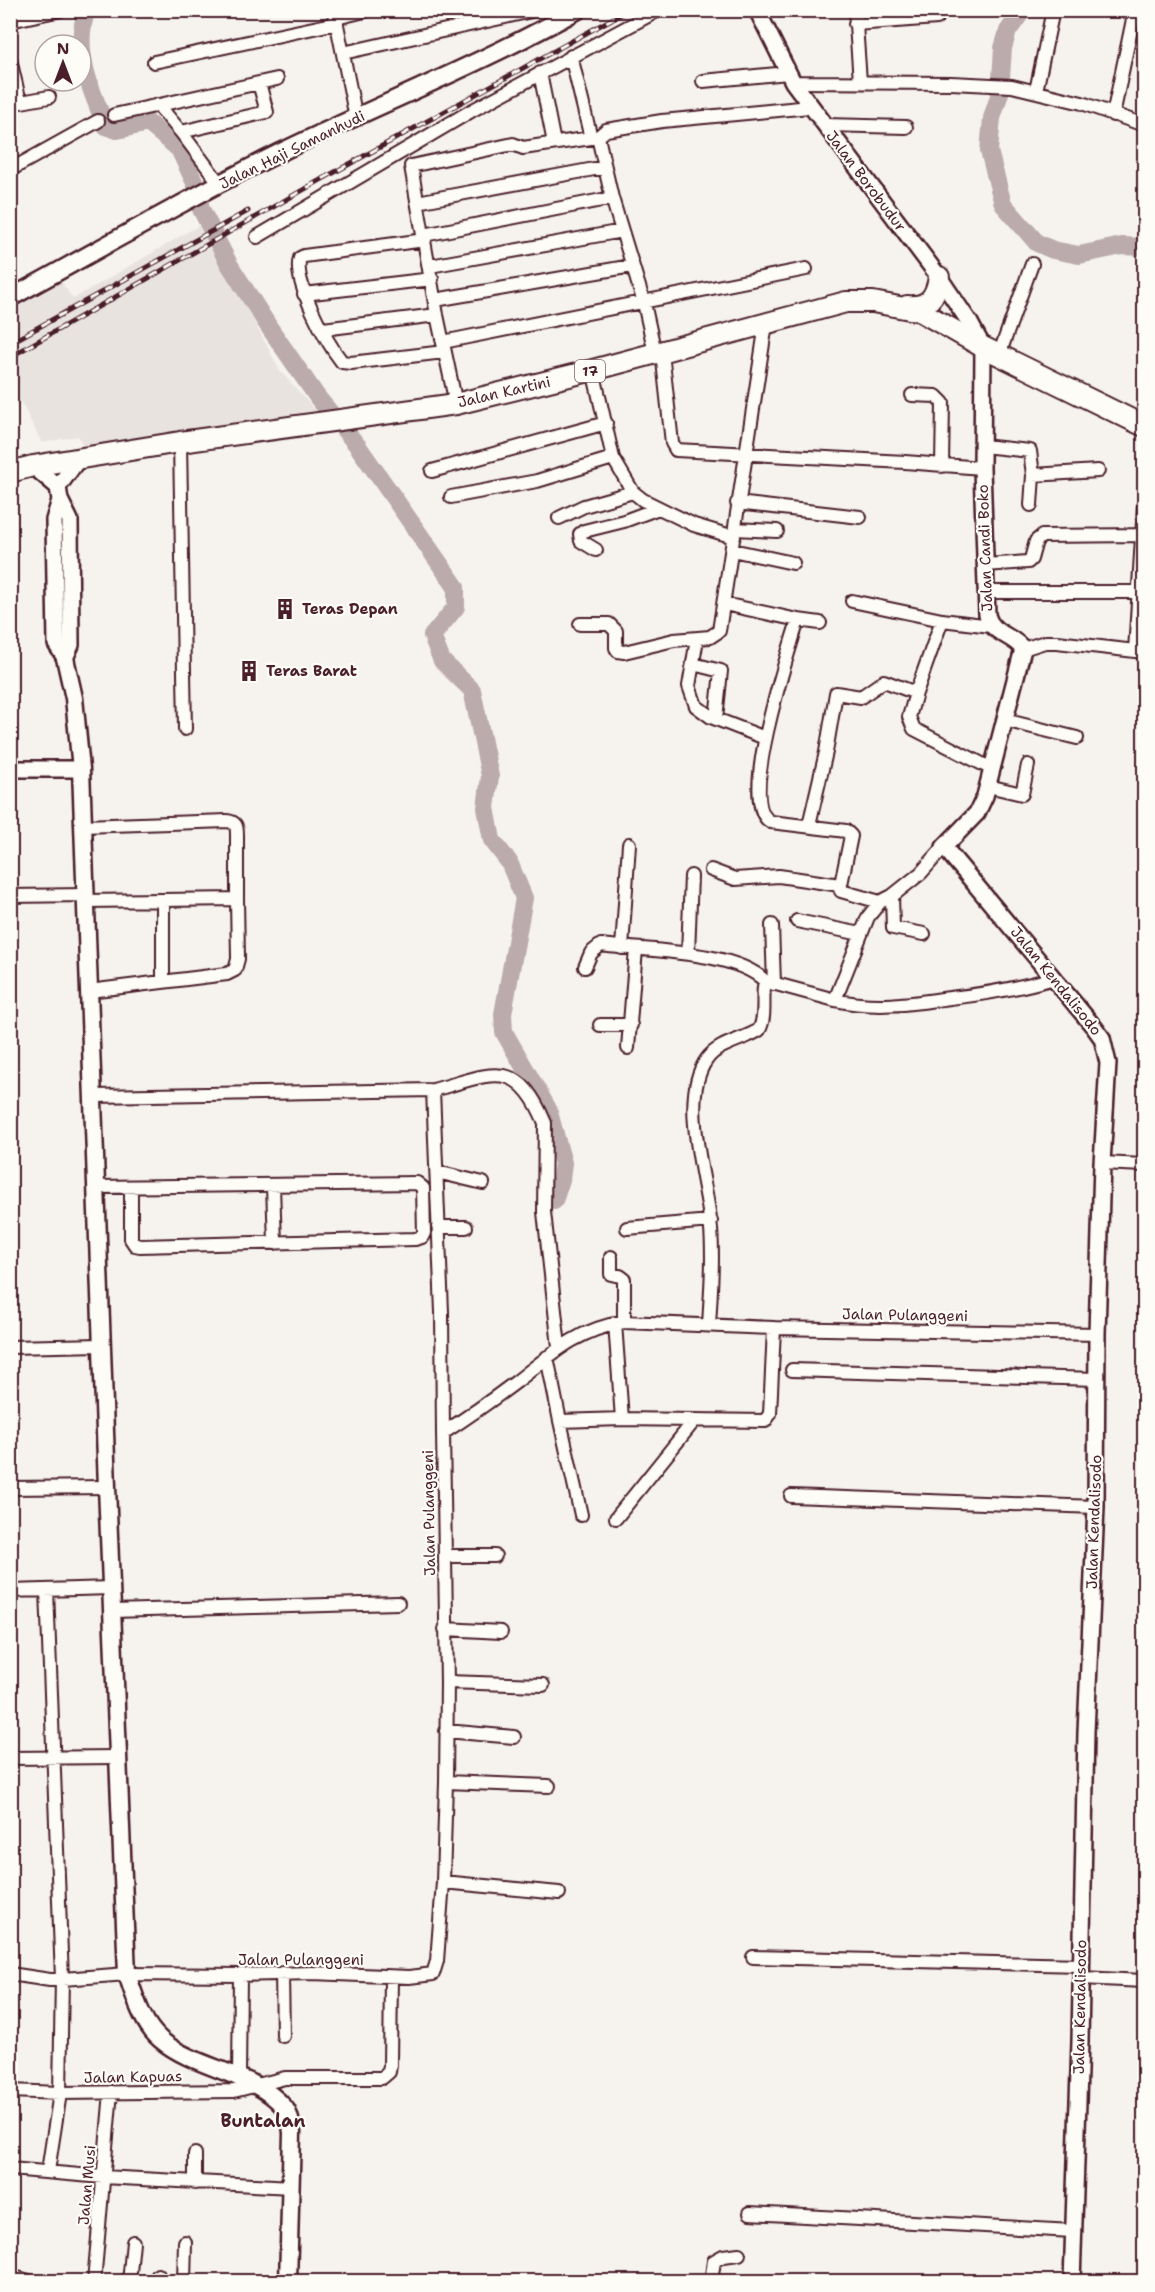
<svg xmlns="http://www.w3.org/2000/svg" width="1155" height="2292" font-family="'Shantell Sans',sans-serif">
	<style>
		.built { fill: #e9e3e0 }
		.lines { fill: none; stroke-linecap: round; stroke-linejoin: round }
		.river { stroke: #bbabac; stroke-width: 18 }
		.minor-casing { stroke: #4a1f2b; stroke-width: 16 }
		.tertiary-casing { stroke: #4a1f2b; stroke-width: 20 }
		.secondary-casing { stroke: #4a1f2b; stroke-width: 21 }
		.trunk-casing { stroke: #4a1f2b; stroke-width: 24 }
		.minor { stroke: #fdfcf7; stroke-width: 12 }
		.tertiary { stroke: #fdfcf7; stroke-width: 15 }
		.secondary { stroke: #fdfcf7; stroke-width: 16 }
		.trunk { stroke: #fdfcf7; stroke-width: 20 }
		.rail-casing { stroke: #4a1f2b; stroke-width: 5 }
		.rail { stroke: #fdfcf7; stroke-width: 3; stroke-dasharray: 9; stroke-linecap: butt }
		.labels { text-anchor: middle; stroke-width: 4.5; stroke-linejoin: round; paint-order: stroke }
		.shield { fill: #fdfcf7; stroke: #806168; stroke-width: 1.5 }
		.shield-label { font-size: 14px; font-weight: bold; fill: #4a1f2b }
		.street-label { font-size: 15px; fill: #4a1f2b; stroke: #fdfcf7 }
		.poi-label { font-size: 15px; font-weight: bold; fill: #4a1f2b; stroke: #fdfcf7; text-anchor: start }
		.quarter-label { font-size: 18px; font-weight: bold; fill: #4a1f2b; stroke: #fdfcf7 }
	</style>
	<rect width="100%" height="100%" fill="#f6f3ef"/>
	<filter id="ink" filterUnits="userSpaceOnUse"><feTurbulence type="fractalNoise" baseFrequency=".0167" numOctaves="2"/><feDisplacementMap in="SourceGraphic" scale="12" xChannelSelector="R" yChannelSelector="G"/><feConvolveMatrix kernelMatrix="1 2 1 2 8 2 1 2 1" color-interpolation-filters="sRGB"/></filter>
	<g filter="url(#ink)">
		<!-- built -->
		<path class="built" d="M203 223 280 371 318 413 172 437 83 446 78 436 42 443 21 402 11 407V305L59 278 73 299Z"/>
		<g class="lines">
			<!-- river -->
			<path class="river" d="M87 10C72 49 91 91 106 126L117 130 148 123 179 149 195 183 201 209 229 264 269 327 318 398 357 445 456 587V607L432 636 442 661 472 690 490 776 486 808 492 840 509 862 524 898 503 1014 504 1032 548 1109 563 1163 561 1180 554 1201
				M1023 10 1008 31 1003 48 1000 93 992 118 989 151 1003 204 1037 243 1053 250 1079 255 1122 246 1144 247"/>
			<defs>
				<path id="minor" d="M334 10 356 118
					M855 10 860 82
					M336 18 369 10
					M10 21 61 10
					M855 24 937 18
					M343 53 536 10
					M571 56 591 138
					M10 59 20 102
					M154 62 337 23
					M540 73 554 143
					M703 81 788 73
					M793 82 951 83 1012 86 1082 103 1144 125
					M1036 91 1053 10
					M10 104 49 97
					M158 105 181 132 220 184
					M114 115 277 79
					M1113 115 1135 10
					M825 125 906 127
					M181 132 267 112 259 83
					M598 137 606 130 662 121 810 107
					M10 170 98 121
					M417 202 605 167
					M424 235 612 198
					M257 237 471 111 657 11
					M425 240 304 256 300 258C292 280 327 343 342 362L351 363 444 352
					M430 266 622 231
					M304 294 432 279
					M435 300 632 266
					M323 329 437 315
					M443 342 806 269
					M662 352 672 443 676 450 905 462 982 468
					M999 355 1032 264
					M593 370 613 458 633 492 643 500 694 525 734 537
					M912 395 936 396 943 403 942 466
					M456 404 437 315 411 166 513 144 523 148 598 137 612 198 644 303 655 353
					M180 442 185 729
					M983 446 1030 451 1033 475 1098 471
					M432 471 606 423
					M451 497 537 481 613 458
					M737 503 860 517
					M1031 505 1033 475
					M559 518 584 506 633 492
					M735 529 777 531
					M596 550 581 541 580 534 584 531 624 521 659 508
					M732 550 793 563
					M985 565 1028 562 1031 559 1036 541 1042 536 1142 535
					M988 592H1138
					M852 601 942 620 991 626
					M724 604 798 620C789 652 736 805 771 822L846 831 851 836 840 889 841 891 880 902
					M798 620 820 623
					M580 624H609L616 631V648L618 651 624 652 674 640 710 637 719 631 766 324
					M697 639 689 686 696 706 711 717 765 738
					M1023 649 1045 642H1057L1144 652
					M1135 651 1144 505
					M693 664 721 671 716 719
					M916 693 909 717 914 729 992 769
					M1004 720 1077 738
					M988 786 1022 794 1028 765
					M809 825 826 752 836 693 861 697 884 681 916 693 942 620
					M83 826 227 821C236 822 237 826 237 835V899
					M711 870 735 879 779 876 840 885
					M10 896 85 895
					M892 896 893 928 924 934
					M163 900V982
					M86 901 237 899 238 959 235 970 227 974 89 991
					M797 921 861 934
					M772 925 774 984
					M622 948 629 844
					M688 954 691 876
					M585 967 591 953 601 945C644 951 734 950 765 981
					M835 1000C874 1009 910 1004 950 998 985 994 1020 988 1054 978
					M600 1025H631
					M628 1048 636 949
					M433 1090C490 1075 517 1055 545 1123L544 1212 559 1347
					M94 1096 433 1090 442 1312 443 1433
					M1102 1163 1144 1165
					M437 1172 483 1183
					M273 1186 275 1243
					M97 1187C204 1185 310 1185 417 1183L423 1188 424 1233 422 1237 415 1239 140 1246 135 1245 131 1239V1187
					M438 1227H466
					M627 1228 711 1221
					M611 1257V1274L620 1276 624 1279V1322
					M615 1323 622 1419
					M709 1325C711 1291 714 1252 710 1219 705 1174 679 1097 707 1059 718 1043 744 1040 759 1030 767 1016 761 996 765 981L835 1000 868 917 880 902 892 896 921 873 944 847
					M10 1347 102 1345
					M547 1357 560 1421 622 1419 765 1421 770 1414 774 1328
					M792 1370 1097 1379
					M560 1421 581 1515
					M10 1488 107 1487
					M791 1496 1096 1507
					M616 1518 694 1421
					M445 1556H495
					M47 1590 62 1979 60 2093 48 2171
					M10 1591 111 1588
					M112 1611 398 1603
					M445 1629 501 1632
					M447 1682 543 1685
					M446 1731 514 1737
					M10 1758 118 1757
					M446 1782 549 1786
					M443 1882 559 1893
					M753 1957 1081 1965
					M282 1973 283 2036
					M10 1974 50 1980 127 1974 240 1975 312 1973 409 1977 433 1974 437 1961 443 1882 446 1782 447 1682 443 1433C468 1417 492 1400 516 1382 552 1354 576 1330 624 1322L774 1328 1097 1334
					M1081 1978 1144 1981
					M239 2078 240 1975
					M10 2091 60 2093 234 2091 285 2078H382L389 2072 390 2065 391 1977
					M195 2154V2183
					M10 2169 103 2177 292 2187
					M750 2213 1073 2231
					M10 2276 33 2282
					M94 2282 111 2092
					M129 2282 133 2242
					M158 2282V2275
					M184 2282 185 2242
					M711 2282 714 2261 723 2256 739 2254"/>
				<path id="tertiary" d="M757 10 793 82 939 277 970 323 983 347 982 468 987 615C992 635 1012 634 1023 649L985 796 977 813 944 847 1094 1027 1102 1038 1108 1063 1102 1163 1097 1334 1096 1507 1086 1732 1080 2041 1072 2282
					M33 466 58 487 60 500 70 520 71 645 65 658
					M58 487 79 458
					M60 500 54 520 56 644 65 658
					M10 769H81"/>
				<path id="secondary" d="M10 298C100 249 188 198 279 153 378 105 481 64 578 10
					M65 658 74 698 81 769 107 1487 127 1974C135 1997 142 2024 161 2040 195 2069 254 2072 284 2107 290 2114 291 2124 292 2133L288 2282"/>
				<path id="trunk" d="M907 306C928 308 936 297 939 277
					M10 472 33 466 180 442 456 404 593 370 846 302H873L920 311 983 347 1144 426"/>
			</defs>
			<!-- minor casing -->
			<use href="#minor" class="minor-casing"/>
			<!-- tertiary casing -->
			<use href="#tertiary" class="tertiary-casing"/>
			<!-- secondary casing -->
			<use href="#secondary" class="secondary-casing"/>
			<!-- trunk casing -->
			<use href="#trunk" class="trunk-casing"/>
			<!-- minor -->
			<use href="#minor" class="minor"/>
			<!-- tertiary -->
			<use href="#tertiary" class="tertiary"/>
			<!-- secondary -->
			<use href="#secondary" class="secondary"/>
			<!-- trunk -->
			<use href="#trunk" class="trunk"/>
			<defs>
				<path id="rail" d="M10 343 248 211
					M10 357 317 182 628 10"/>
			</defs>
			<!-- rail casing -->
			<use href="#rail" class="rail-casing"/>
			<!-- rail -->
			<use href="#rail" class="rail"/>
		</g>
	</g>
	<!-- icons -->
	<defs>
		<symbol id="building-bare" viewBox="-9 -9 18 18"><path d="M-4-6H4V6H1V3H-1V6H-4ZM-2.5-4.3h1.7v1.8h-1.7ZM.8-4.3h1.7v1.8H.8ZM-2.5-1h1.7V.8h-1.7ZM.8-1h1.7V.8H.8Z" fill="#4a1f2b" stroke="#fdfcf7" stroke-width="2.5" paint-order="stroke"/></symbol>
	</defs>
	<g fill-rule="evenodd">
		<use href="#building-bare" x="270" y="594" width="30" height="30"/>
		<use href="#building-bare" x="234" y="656" width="30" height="30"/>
	</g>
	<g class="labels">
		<!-- shield labels -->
		<rect class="shield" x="575" y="360" width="30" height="22" rx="4.5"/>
		<g class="shield-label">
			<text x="590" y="376">17</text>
		</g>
		<!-- street labels -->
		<g class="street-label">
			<text transform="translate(292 150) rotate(-26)" y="5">Jalan Haji Samanhudi</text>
			<text transform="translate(866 181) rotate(53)" y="5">Jalan Borobudur</text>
			<text transform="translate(504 392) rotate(-13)" y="5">Jalan Kartini</text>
			<text transform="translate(985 548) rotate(-92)" y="5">Jalan Candi Boko</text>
			<text transform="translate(1056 981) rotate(51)" y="5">Jalan Kendalisodo</text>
			<text transform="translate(905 1315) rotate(1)" y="5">Jalan Pulanggeni</text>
			<text transform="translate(429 1513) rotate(-91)" y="5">Jalan Pulanggeni</text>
			<text transform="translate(1094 1522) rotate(-88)" y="5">Jalan Kendalisodo</text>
			<text x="301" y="1965">Jalan Pulanggeni</text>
			<text transform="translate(1080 2007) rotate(-89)" y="5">Jalan Kendalisodo</text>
			<text transform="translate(133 2077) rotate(-1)" y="5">Jalan Kapuas</text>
			<text transform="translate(87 2185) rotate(-85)" y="5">Jalan Musi</text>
		</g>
		<!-- poi labels -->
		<g class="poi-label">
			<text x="302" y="614">Teras Depan</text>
			<text x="266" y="676">Teras Barat</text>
		</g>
		<!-- quarter labels -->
		<g class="quarter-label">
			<text x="263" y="2127">Buntalan</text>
		</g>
	</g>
	<!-- margin -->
	<rect width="1155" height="2292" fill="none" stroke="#fdfcf7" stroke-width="36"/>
	<rect x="18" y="18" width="1119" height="2256" fill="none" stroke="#4a1f2b" stroke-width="2" filter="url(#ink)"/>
	<!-- north arrow -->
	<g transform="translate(63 63)"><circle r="28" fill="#fdfcf7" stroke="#b5a4a5" stroke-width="1.5"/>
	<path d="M0-4.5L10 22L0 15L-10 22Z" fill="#4a1f2b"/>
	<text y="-9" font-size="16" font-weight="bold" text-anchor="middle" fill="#4a1f2b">N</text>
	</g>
</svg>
